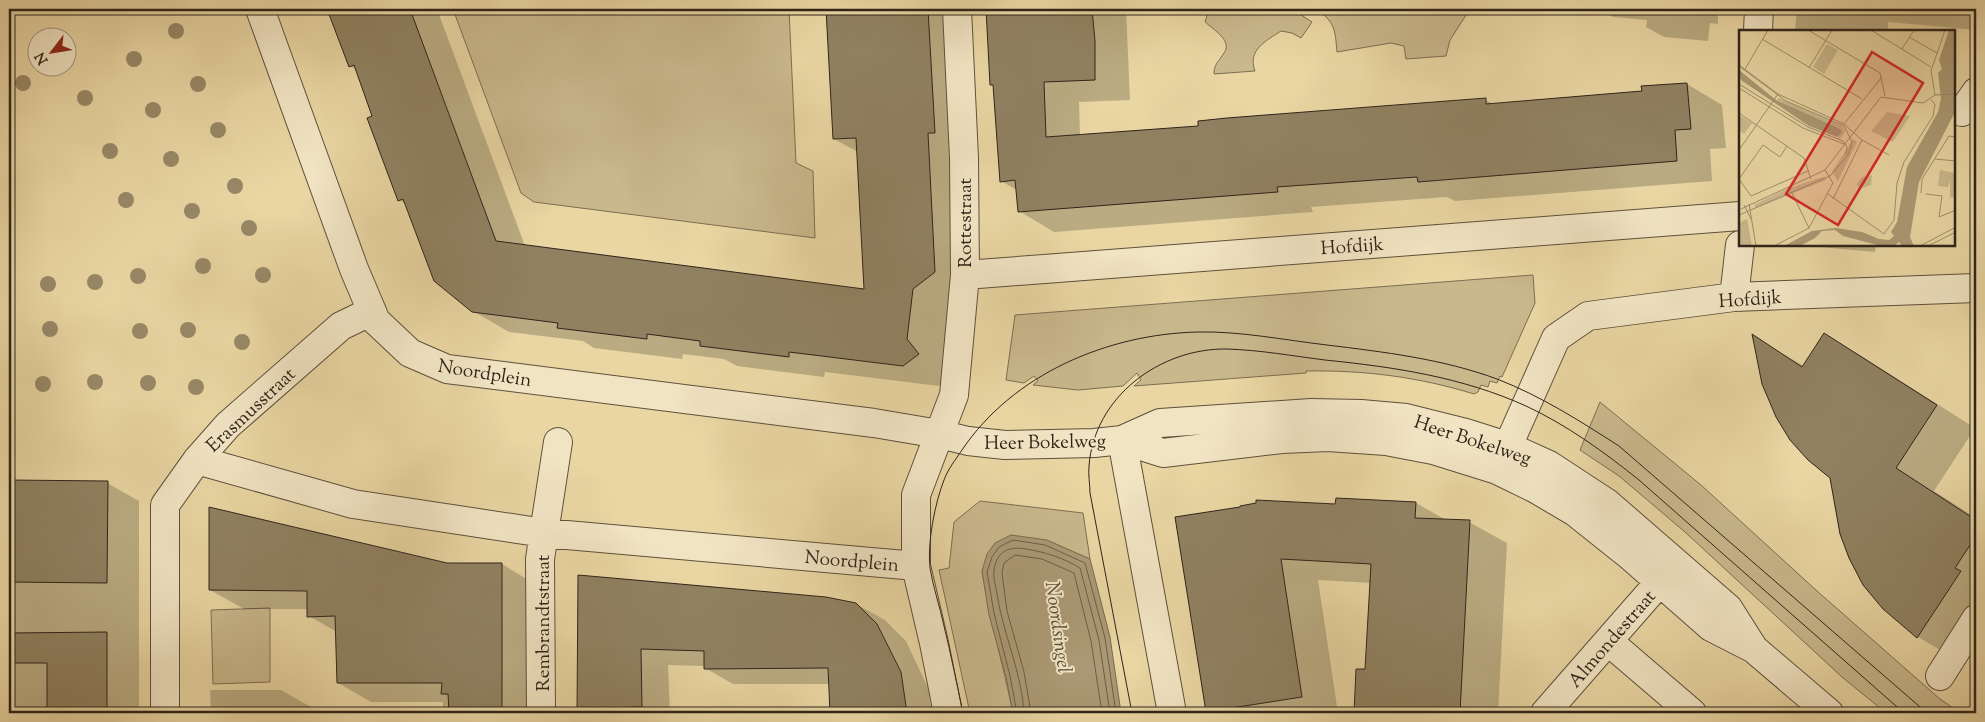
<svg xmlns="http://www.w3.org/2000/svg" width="1985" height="722" font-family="'Sorts Mill Goudy',serif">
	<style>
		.green { fill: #c9b88c; stroke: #7c6e53 }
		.water { fill: #aa9974; stroke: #796a50 }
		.shadow { fill: #0003 }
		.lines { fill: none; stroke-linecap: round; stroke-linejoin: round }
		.shore { stroke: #6c5e47; stroke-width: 1 }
		.building { fill: #908161; stroke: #2f241a }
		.minor-casing { stroke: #5e503c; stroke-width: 30 }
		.minor { stroke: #f1e4c3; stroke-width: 28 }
		.tram { stroke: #2f241a; stroke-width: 1 }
		.tree { fill: #988867 }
		.labels { text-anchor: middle; stroke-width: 4; stroke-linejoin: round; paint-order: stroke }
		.street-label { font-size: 19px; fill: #2f241a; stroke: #f1e4c3 }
		.water-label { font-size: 20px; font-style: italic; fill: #5a4d3a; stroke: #f1e4c3 }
		.inset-road { fill: none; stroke: #9f8f6c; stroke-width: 1 }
		.view { fill: #d62828; fill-opacity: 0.15; stroke: #d62828; stroke-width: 2.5 }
		.inset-edge { fill: none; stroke: #2f241a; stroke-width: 2.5 }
	</style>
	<rect width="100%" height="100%" fill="#e9d6a3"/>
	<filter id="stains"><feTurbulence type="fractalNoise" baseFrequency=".004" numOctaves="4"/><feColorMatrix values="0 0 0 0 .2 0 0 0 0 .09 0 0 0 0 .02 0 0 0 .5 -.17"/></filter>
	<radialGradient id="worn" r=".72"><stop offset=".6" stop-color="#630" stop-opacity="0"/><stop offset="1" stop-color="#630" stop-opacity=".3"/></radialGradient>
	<!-- green -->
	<path class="green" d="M453 9H789L796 163 813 171 815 238 534 202 521 193Z
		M1209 9H1292L1312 22 1301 38 1292 33 1281 31C1266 41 1247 50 1255 71L1214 74C1214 64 1219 61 1224 53 1233 41 1213 29 1205 22Z
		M1316 9H1470L1450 40 1446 56 1406 59 1404 46 1391 43 1337 52C1335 29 1335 22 1316 9Z
		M1533 275 1535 303 1502 377 1500 376 1497 383 1490 381 1488 387 1481 385 1478 392 1474 394C1419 377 1364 370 1306 371V373L1134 386 1141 380 1137 373 1123 386 1078 390 1033 385 1038 381 1034 376 1024 383 1006 380 1015 315Z
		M1600 402 1701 485 1817 591 1940 699 1960 713H1886L1842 677 1685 532 1619 476 1580 450Z
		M980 501 1083 513 1090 559 1047 541 982 571C990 619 1003 665 1013 713H970L939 570 949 568 954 522Z
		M270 608V682L213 684 211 610Z"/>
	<!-- water -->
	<path class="water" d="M1011 535 1047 540 1090 559 1110 637 1121 713H1013L1006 677 989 615 982 571 987 554 995 543Z"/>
	<!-- shadow -->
	<path class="shadow" d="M329 9H437L525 246 865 290 858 152 834 139 827 9H962L970 153 942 361 954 375 939 386 825 372 824 377 737 366 724 359 683 354 682 359 594 348 583 341 509 332 473 311 406 204 399 200 374 117 357 70 350 66Z
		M988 9H1126L1130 100 1079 102 1080 136 1199 127 1485 100 1493 104 1643 92 1687 84 1722 105 1726 148 1710 149 1712 181 1455 201 1447 197 1311 207 1313 212 1054 232 1019 211 1017 190 1001 181 994 86 991 84Z
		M1599 9H1718V24L1710 23 1708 41 1664 37 1646 27 1647 20 1613 17Z
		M1797 9H1976V30L1888 22V31H1795Z
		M1797 245H1876L1875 252Z
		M1825 334 1863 357 1975 428 1934 491 1976 518V630L1957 660 1918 637 1884 608 1831 477 1754 337 1804 366Z
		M9 480 107 483 139 501V713H9Z
		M1416 503 1446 520 1469 522 1507 543 1498 713H1355L1357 670 1367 671 1371 583 1318 580 1338 713H1207L1176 518 1336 505Z
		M502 564 535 584V713H443V702H371L338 683 337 632 309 616 308 609H244L210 590Z
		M579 576 856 604 885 620 906 641 928 688 932 713H830V684H733L705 668V666L668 665 670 713H579Z
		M210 690H281L318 711V713H211Z"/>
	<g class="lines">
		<!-- shore -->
		<path class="shore" d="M1017 713 1010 676 994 613 987 572 992 557 999 547 1013 540 1045 545 1085 563 1105 638 1116 713
			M1024 713C1022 673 1003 634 997 594 996 587 993 578 994 571 996 551 1009 546 1026 549 1045 552 1064 558 1080 568L1099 640 1110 713
			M1031 713 1024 672 1007 611 1002 573 1004 563 1015 555 1042 559 1074 573 1091 641 1102 713"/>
	</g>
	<!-- building -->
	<path class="building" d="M327 9H410L496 241 864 289 856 138 833 139 826 9H928L935 133H928L935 272 913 289 907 339 919 354 903 366 789 352V357L700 346V341L647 334V339L557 328 558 323 472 312 434 281 403 199 398 201 367 118 372 116 354 65 349 67Z
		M986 9H1092L1095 41V80L1044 82 1046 137 1198 126V121L1227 118 1486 98V104L1642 91 1641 86 1687 83 1691 129 1675 130 1677 161 1418 182 1417 177 1277 187 1278 192 1018 212 1015 180 1000 182 993 85H990Z
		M1824 333 1937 405 1896 468 1976 520V536L1955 568 1961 571 1917 638 1883 609 1863 585 1849 558 1840 534 1830 478 1808 460 1790 440 1776 417 1762 384 1752 334 1802 367Z
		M9 480 108 481 107 583 9 582Z
		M1336 498 1416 502 1415 518 1470 520 1460 713H1354L1356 669H1365L1371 564 1281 559 1302 697 1206 712 1175 517 1240 507V506L1256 503V500L1335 504Z
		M209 507 447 563H502V713H449L448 694H441L442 683H337L335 616 307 617V591L209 590Z
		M578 575 826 597 856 603 877 624 901 672 907 713H830L828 668 704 669V651L641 649 642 707H631V713H577Z
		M107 632V713H47V663H9V633Z"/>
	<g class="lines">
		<defs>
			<path id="minor" d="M260 9 354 269 376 321 410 353 447 369 874 423 939 434 968 441 1005 445 1094 443 1122 440 1160 423 1311 413 1361 414 1406 418 1466 433 1507 446 1549 465 1607 503 1728 608 1754 649
				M1758 31 1759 9
				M1962 112 1976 92
				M965 275 1740 216
				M1734 297 1740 245
				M1122 440 1163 453 1282 439 1328 437 1386 441 1433 450 1497 470 1536 489 1575 512 1629 555 1711 627 1754 649 1829 713
				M1122 440 1172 713
				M197 460 353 504 544 533 916 566
				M1500 464 1556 338 1588 316 1734 297 1976 288
				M1608 641 1692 713
				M1940 676 1976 619
				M165 713V505L197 460 228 425 341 326 372 311
				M541 713 540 559 558 442
				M948 713 934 643 916 566V495L954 395 965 275 964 158 957 9
				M1545 713 1671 569"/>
		</defs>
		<!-- minor casing -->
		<use href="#minor" class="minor-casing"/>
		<!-- minor -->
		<use href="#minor" class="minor"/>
		<!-- tram -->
		<path class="tram" d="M963 713C957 684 951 655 944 626 940 607 933 587 930 568 927 543 935 503 944 480 948 469 956 459 962 450 1013 374 1108 334 1198 332 1240 331 1284 340 1327 345 1384 352 1443 359 1497 379 1541 396 1580 421 1619 446L1927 713
			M1132 713 1090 493C1090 484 1088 475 1089 466 1094 397 1160 348 1227 349 1260 350 1293 356 1325 360 1394 367 1462 377 1526 406 1567 425 1604 452 1639 480L1904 713"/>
	</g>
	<!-- trees -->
	<g class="tree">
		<circle cx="176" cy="31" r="8"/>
		<circle cx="134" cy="59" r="8"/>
		<circle cx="23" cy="83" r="8"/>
		<circle cx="198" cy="84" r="8"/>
		<circle cx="85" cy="98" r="8"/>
		<circle cx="153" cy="110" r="8"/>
		<circle cx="218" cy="130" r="8"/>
		<circle cx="110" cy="151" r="8"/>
		<circle cx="171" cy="159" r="8"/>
		<circle cx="235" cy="186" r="8"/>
		<circle cx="126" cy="200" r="8"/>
		<circle cx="192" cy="211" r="8"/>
		<circle cx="249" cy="228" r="8"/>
		<circle cx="203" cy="266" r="8"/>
		<circle cx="263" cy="275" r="8"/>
		<circle cx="138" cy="276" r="8"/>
		<circle cx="95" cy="282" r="8"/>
		<circle cx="48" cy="284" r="8"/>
		<circle cx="50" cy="329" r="8"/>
		<circle cx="188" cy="330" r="8"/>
		<circle cx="140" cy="331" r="8"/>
		<circle cx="242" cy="342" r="8"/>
		<circle cx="95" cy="382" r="8"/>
		<circle cx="148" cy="383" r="8"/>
		<circle cx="43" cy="384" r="8"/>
		<circle cx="196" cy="387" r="8"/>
	</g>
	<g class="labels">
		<!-- street labels -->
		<g class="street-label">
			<text transform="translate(964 223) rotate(-90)" y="7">Rottestraat</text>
			<text transform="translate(1352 245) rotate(-4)" y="7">Hofdijk</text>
			<text transform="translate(1750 298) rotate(-4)" y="7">Hofdijk</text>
			<text transform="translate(485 372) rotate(9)" y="7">Noordplein</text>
			<text transform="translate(250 409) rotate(-43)" y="7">Erasmusstraat</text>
			<text transform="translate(1473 439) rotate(18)" y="7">Heer Bokelweg</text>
			<text transform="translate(1045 441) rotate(-1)" y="7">Heer Bokelweg</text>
			<text transform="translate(852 560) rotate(5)" y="7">Noordplein</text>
			<text transform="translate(542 623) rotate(-90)" y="7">Rembrandtstraat</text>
			<text transform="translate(1611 638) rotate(-49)" y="7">Almondestraat</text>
		</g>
		<!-- water labels -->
		<g class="water-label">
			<text transform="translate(1059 627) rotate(82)" y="7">Noordsingel</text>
		</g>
	</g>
	<!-- overview -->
	<g transform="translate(1739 30)">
		<rect width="216" height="216" fill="#e9d6a3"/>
		<path d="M88 14 99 20 85 44 74 37ZM40 68 103 96 106 102 101 109 98 107 103 102 101 99 63 83 38 70ZM148 82 171 86 154 112 132 101ZM0 85 13 93 5 104 0 100ZM114 109 118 112 99 151 93 142ZM201 140 216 143V167L211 168V151L209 157 199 156ZM133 145 132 155 120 159 118 154 123 147ZM84 147 87 150 17 178 15 175 47 159ZM8 189 13 216H0V193Z" fill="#c9b88c"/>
		<path d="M210 0H216V82L180 152 171 207 175 216H163L160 212 155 216H142L104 206 96 200 83 201 76 208 61 216H45L73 201 97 198 123 202 140 209 150 210 155 206 152 202 158 192 168 137 199 82 202 69 199 43 203 39 200 30ZM0 40 37 70 101 99 103 102 98 107 70 96 2 50Z" fill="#aa9974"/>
		<path class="inset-road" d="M69 0 141 43 146 66M132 0 192 37M170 7 198 23M23 9 123 69M163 19 175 0M0 35 39 64 105 94 123 110 150 125M0 36 47 71 105 96 113 112 109 125 91 146 0 185M70 38 93 0M6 39 29 0M0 54 69 97 104 111 108 117 107 125M0 58 64 98 105 114M196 65 192 41 206 0M196 65 217 64M0 83 65 128 72 149M105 94 143 47M0 120 39 64M196 129 217 131M0 149 12 166 69 141M0 149 24 115 41 127 48 116M53 163 70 198M182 163 183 149 210 106 217 107M89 164 145 204 155 190 158 153 165 132 194 86 196 74 192 70M187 164 203 166 200 187 217 180M94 169 123 110M10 174 17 216M5 175 12 189M2 179 86 140 142 67 184 73 196 65M35 216 70 198 94 153 86 140M181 216 217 197M189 216 217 202"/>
		<path class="view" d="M133 22 184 53 99 195 47 164Z"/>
		<rect width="216" height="216" class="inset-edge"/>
	</g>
	<!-- margin -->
	<rect width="1985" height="722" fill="none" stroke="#e9d6a3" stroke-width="30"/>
	<rect x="10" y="10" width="1965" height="702" fill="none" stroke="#2f241a" stroke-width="2.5"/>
	<rect x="15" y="15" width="1955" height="692" fill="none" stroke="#2f241a"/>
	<!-- north arrow -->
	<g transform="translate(52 52) rotate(239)"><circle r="24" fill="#f1e4c3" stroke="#a3977f"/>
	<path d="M0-4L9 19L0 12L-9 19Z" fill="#8f2418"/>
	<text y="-8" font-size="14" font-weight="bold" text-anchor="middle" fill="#2f241a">N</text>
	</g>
	<rect width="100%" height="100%" filter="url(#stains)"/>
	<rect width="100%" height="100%" fill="url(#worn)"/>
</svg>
